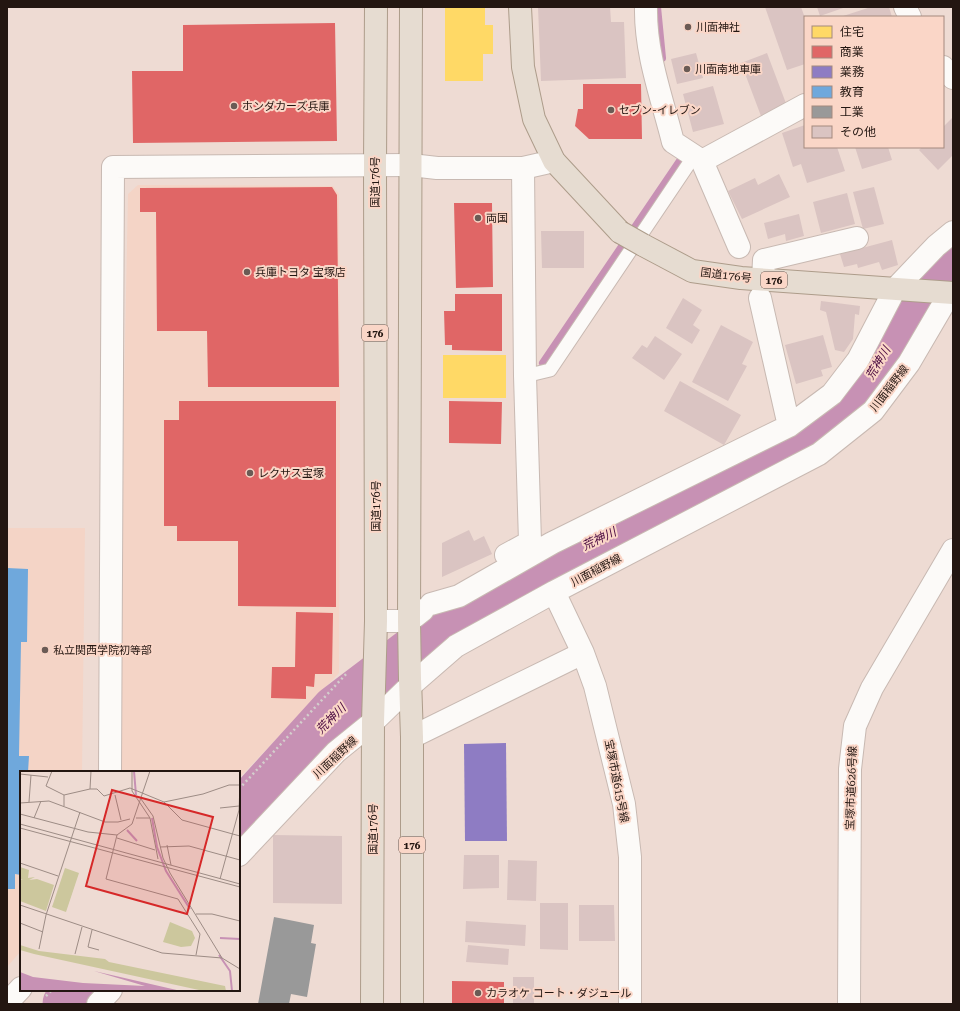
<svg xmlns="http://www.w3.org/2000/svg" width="960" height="1011" font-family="'Roboto Serif','Noto Sans JP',serif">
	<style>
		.built { fill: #f4d4c6 }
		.homes { fill: #ffd966 }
		.shops { fill: #e06666 }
		.offices { fill: #8e7cc3 }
		.schools { fill: #6fa8dc }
		.industry { fill: #999 }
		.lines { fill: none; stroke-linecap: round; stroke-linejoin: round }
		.stream { stroke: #c791b4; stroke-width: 8 }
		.river { stroke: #c791b4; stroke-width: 51 }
		.building { fill: #dac4c2 }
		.service-casing { stroke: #c8b9b2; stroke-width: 15 }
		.minor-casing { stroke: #c8b9b2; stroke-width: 24 }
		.tertiary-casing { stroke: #c8b9b2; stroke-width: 24 }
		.trunk-casing { stroke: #ad9c8a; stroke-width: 24 }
		.path { stroke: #d4cfcd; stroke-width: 2.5; stroke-dasharray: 2 3; stroke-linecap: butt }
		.service { stroke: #fcfaf8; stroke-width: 13 }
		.minor { stroke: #fcfaf8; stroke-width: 22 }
		.tertiary { stroke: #fcfaf8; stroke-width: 22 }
		.trunk { stroke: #e6dcd1; stroke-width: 22 }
		.trunk-bridge-casing { stroke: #ad9c8a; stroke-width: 24; stroke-linecap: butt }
		.trunk-bridge { stroke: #e6dcd1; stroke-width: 22 }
		.poi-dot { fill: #6a5b55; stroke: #fad6c7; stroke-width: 1.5 }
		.labels { text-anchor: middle; stroke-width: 4; stroke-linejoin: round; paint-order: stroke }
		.shield { fill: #fad6c7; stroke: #645048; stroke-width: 1 }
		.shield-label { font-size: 10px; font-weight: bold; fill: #231611 }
		.poi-label { font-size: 11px; fill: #231611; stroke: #fad6c7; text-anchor: start }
		.street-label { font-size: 11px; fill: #231611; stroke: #fad6c7 }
		.water-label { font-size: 12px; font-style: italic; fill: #49083f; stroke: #fad6c7 }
		.inset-river { fill: none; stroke: #c791b4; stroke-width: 2 }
		.inset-road { fill: none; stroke: #9d8c85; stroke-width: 1 }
		.view { fill: #d62828; fill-opacity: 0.15; stroke: #d62828; stroke-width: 2 }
		.inset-edge { fill: none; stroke: #231611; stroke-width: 2 }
	</style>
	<rect width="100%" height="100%" fill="#eedbd3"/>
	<!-- built -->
	<path class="built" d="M138 185 333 186 339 194 340 394 339 673 239 778V772H121L124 395 128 194Z
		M7 528H85L82 772H21V951L7 967Z"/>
	<!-- homes -->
	<path class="homes" d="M445 7H485V25H493V54H483V81H445Z
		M443 355H506V398H443Z"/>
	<!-- shops -->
	<path class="shops" d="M335 23 337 141 133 143 132 71H183V25Z
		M583 84H641L642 139H589L575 126 578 109H583Z
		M332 187 337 195 339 387H208L207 331H157L156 212H140V188Z
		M454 203H492L493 287 456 288Z
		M455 294H502V351L452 350V345H445L444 311H455Z
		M179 401H336V607L238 606V541H177V526H164V420H179Z
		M449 401 502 402 501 444 449 443Z
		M296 612 333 613 332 674H315L314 687 306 686V699L271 698 272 667H295Z
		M452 981 504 982V1004H452Z"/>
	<!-- offices -->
	<path class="offices" d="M506 743 507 841H465L464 744Z"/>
	<!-- schools -->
	<path class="schools" d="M7 568 28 569 27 642H21L19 756H29L28 772H21V875L15 874V889H7Z"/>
	<!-- industry -->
	<path class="industry" d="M274 917 314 925 311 943 316 944 307 997 291 994 289 1004H258Z"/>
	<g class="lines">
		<!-- stream -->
		<path class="stream" d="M657 7 662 58
			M543 363 680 161
			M540 562V567"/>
		<!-- river -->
		<path class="river" d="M239 818 337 710 453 622 540 567 776 456 810 438 863 389 906 318 953 266
			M68 1004 81 990"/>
	</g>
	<!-- building -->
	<path class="building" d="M538 7H610L611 22H624L626 78 541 81Z
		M765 7H801L805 18V64L787 70Z
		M817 7H846L820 16Z
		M871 7H889L892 17H840Z
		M696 53 703 78 677 84 671 59Z
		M767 53 787 106 761 116 741 63Z
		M713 86 724 124 693 132 683 94Z
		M953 117V155L938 170 919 150 922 147H943V127Z
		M805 125V147H837L845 171 807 183 801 164 793 167 782 133Z
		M855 147H888L892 160 862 169Z
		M779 174 790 197 742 219 728 191 755 178 758 185Z
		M874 187 884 224 863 229 853 192Z
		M847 193 855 224 821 233 813 202Z
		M799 214 804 236 786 241 785 234 768 239 764 223Z
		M541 231H584V268H542Z
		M892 240 898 265 882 270 879 262 858 268 857 264 844 267 840 254Z
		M683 298 702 310 693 325 700 330 692 344 666 328Z
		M821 301 860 306 859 315 855 314 853 339 844 352 835 350 826 312 820 310Z
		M721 325 753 342 742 364 747 366 728 401 692 382Z
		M823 335 832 367 821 370 823 376 796 384 785 345Z
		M655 336 682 354 664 380 632 358 642 345 647 348Z
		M680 381 741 415 724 445 664 411Z
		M469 530 474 541 484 536 492 554 442 577V543Z
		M273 835 342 836V904L273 903Z
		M464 855H499V888L463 889Z
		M508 860 537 861 536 901 507 900Z
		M540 903H568V950L540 949Z
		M579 905H614L615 941H579Z
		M466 921 526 925 525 946 465 942Z
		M468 945 509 949 508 965 466 962Z
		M513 977H534V1004H513Z"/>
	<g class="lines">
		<defs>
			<path id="service" d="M525 376 550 370 694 156"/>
			<path id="minor" d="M646 7C645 53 662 98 673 142L702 161 739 247
				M905 7 910 17
				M943 67 953 78
				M702 161 805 105
				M763 279 764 260 857 238
				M760 298 789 426
				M506 555 530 542 525 376 523 168
				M554 592 583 653 595 686 624 804 630 857V1004
				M431 604 459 596 552 543 789 426 832 394 858 360 895 289 936 246 953 232
				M376 621H409L423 610
				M412 737 583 653
				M110 772 113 167 411 165
				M239 855 336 752 373 722 410 686 456 646 554 592 819 454 873 411 909 363 950 293
				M7 1003 21 988
				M98 1004 111 990
				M849 1004 850 769 855 726 872 688 953 550"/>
			<path id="tertiary" d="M411 165 437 168H523L554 161"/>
			<path id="trunk" d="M411 7 409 621 410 679 412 737V1004
				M520 7 523 67 534 119 554 161 620 232
				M643 245 692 271 741 278 953 293
				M372 1004 373 722 376 621 375 165 376 7"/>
		</defs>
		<!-- service casing -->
		<use href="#service" class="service-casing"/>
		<!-- minor casing -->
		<use href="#minor" class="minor-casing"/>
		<!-- tertiary casing -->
		<use href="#tertiary" class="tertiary-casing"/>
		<!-- trunk casing -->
		<use href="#trunk" class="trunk-casing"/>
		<!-- path -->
		<path class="path" d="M239 789 348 672
			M46 996 52 990"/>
		<!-- service -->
		<use href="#service" class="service"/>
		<!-- minor -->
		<use href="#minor" class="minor"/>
		<!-- tertiary -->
		<use href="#tertiary" class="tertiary"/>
		<!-- trunk -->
		<use href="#trunk" class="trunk"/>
		<defs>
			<path id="trunk-bridge" d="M620 232 643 245"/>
		</defs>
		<!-- trunk-bridge casing -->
		<use href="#trunk-bridge" class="trunk-bridge-casing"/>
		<!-- trunk-bridge -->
		<use href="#trunk-bridge" class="trunk-bridge"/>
	</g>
	<!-- markers -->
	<g class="poi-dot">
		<circle cx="688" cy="27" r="4"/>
		<circle cx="687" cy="69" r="4"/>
		<circle cx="234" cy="106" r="4"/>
		<circle cx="611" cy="110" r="4"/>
		<circle cx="478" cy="218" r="4"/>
		<circle cx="247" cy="272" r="4"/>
		<circle cx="250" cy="473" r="4"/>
		<circle cx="45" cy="650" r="4"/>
		<circle cx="478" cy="993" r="4"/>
	</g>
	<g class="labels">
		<!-- shield labels -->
		<g class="shield">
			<rect x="761" y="272" width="26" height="16" rx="3"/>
			<rect x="362" y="325" width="26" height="16" rx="3"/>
			<rect x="399" y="837" width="26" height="16" rx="3"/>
		</g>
		<g class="shield-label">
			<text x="774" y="284">176</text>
			<text x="375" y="337">176</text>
			<text x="412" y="849">176</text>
		</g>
		<!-- poi labels -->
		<g class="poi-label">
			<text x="696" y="31">川面神社</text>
			<text x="695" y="73">川面南地車庫</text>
			<text x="242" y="110">ホンダカーズ兵庫</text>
			<text x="619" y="114">セブン-イレブン</text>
			<text x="486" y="222">両国</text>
			<text x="255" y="276">兵庫トヨタ 宝塚店</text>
			<text x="258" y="477">レクサス宝塚</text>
			<text x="53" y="654">私立関西学院初等部</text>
			<text x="486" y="997">カラオケ コート・ダジュール</text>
		</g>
		<!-- street labels -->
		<g class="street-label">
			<text transform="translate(375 182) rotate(-90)" y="4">国道176号</text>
			<text transform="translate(726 275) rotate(7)" y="4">国道176号</text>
			<text transform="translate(889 388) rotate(-52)" y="4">川面稲野線</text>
			<text transform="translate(376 506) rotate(-90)" y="4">国道176号</text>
			<text transform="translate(596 570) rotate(-28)" y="4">川面稲野線</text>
			<text transform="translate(335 757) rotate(-43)" y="4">川面稲野線</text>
			<text transform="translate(617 781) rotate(79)" y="4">宝塚市道615号線</text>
			<text transform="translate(851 788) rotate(-88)" y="4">宝塚市道626号線</text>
			<text transform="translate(373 829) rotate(-90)" y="4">国道176号</text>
		</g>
		<!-- water labels -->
		<g class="water-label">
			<text transform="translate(878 363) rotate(-59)" y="4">荒神川</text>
			<text transform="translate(599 539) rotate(-26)" y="4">荒神川</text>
			<text transform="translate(331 719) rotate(-45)" y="4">荒神川</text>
		</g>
	</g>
	<!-- overview -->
	<g transform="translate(20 771)">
		<rect width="220" height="220" fill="#eedbd3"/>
		<path d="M0 96 9 99 8 107 15 106 9 109 17 108 34 114 26 140 0 130V109H3L0 108ZM45 97 59 102 46 141 32 136ZM150 151 172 160 175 167 171 175 161 176 143 171ZM0 174 19 180 85 188 89 191 205 215 206 220 179 219 14 183 0 179Z" fill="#ccc79d"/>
		<path d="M74 200 161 220H0V201L13 206 63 212 125 215Z" fill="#c791b4"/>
		<path class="inset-river" d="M114 0 116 24M132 47 137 76 146 100 170 138M107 59 117 70M200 167 220 168M199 184 210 200 212 220"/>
		<path class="inset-road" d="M32 0 26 15 44 24M112 0V20L130 47 138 88M0 3 28 6M70 18 71 0M95 24 101 49M121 28 133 45 143 87 150 102 202 187M9 31 11 4M144 31 162 49 220 65M0 32 29 30 85 51H98L110 48M44 35V24L70 18H77L84 25 110 17 144 31 183 23 209 14H220M200 37 219 35M0 43 68 61 97 64 112 53 130 0M14 47 21 30M116 47H130M0 53 220 113M0 57 220 116M97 64 86 108 158 128 180 163 176 184M97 67 135 79M147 74 151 94M140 76 169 75 220 89M0 92 38 105M200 108 219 39 220 14M0 134 142 182 202 187 220 198M176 143H192L220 150M0 152 23 161M72 159 68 176 79 179M19 178 26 144 60 41M55 183 62 156"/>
		<path class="view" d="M92 19 193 46 167 143 66 115Z"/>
		<rect width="220" height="220" class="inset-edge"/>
	</g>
	<!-- border -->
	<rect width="960" height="1011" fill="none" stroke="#231611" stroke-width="16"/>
	<!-- legend -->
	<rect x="804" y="16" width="140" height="132" fill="#fad6c7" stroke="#a4897e"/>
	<rect x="812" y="26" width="20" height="12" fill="#ffd966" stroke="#a4897e"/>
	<text x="840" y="36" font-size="12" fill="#231611">住宅</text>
	<rect x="812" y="46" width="20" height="12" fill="#e06666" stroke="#a4897e"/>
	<text x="840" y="56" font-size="12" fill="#231611">商業</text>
	<rect x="812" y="66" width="20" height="12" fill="#8e7cc3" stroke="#a4897e"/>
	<text x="840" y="76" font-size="12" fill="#231611">業務</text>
	<rect x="812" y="86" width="20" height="12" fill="#6fa8dc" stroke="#a4897e"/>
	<text x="840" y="96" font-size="12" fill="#231611">教育</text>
	<rect x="812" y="106" width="20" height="12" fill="#999999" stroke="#a4897e"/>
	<text x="840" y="116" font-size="12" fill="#231611">工業</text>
	<rect x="812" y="126" width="20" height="12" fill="#dac4c2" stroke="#a4897e"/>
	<text x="840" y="136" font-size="12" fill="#231611">その他</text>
</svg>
